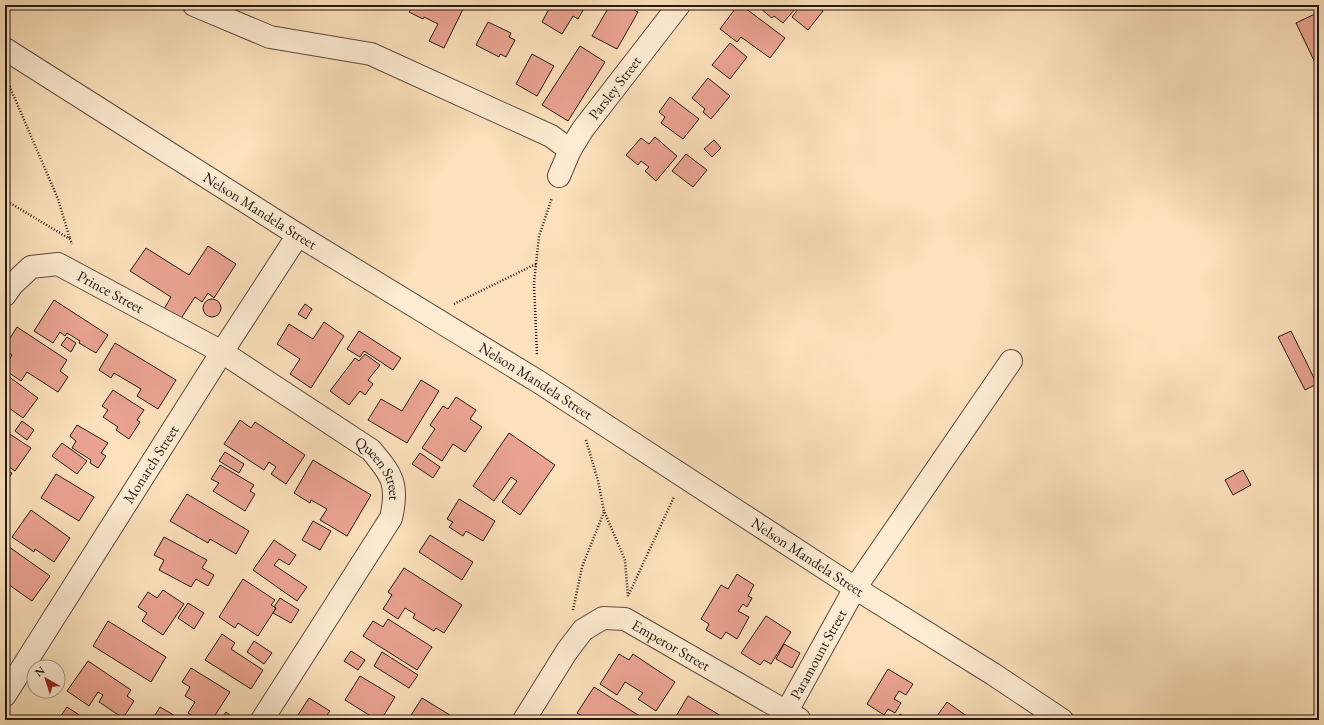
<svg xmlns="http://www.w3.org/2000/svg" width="1324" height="725" font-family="'EB Garamond',serif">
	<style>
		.building { fill: #eba492; stroke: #261914 }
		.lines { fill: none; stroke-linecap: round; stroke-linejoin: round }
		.minor-casing { stroke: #5c4b3e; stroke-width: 24 }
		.path { stroke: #261914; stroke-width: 2.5; stroke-dasharray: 1 2; stroke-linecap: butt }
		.minor { stroke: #fdecd3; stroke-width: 22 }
		.labels { text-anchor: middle; stroke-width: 3; stroke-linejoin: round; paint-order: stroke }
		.street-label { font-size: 15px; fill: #261914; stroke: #fdecd3 }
	</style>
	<rect width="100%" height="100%" fill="#fce1bc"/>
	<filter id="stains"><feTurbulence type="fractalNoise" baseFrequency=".005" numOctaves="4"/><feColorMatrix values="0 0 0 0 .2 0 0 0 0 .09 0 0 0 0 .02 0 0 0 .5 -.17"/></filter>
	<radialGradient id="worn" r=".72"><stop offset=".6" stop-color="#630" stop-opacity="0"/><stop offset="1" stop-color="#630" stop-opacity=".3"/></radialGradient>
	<!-- building -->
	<path class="building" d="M407 5H465L444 48 429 41 438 24 424 17 423 19 409 12 412 8Z
		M551 5H586L578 19 573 16 562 34 542 22Z
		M610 5H625L638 12 617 49 592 36Z
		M738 5H741L785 38 770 58 741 37 737 42 720 29Z
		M760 5H790L795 9 783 23 774 16 772 18 761 9 762 6Z
		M801 5H816L823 11 808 30 792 17Z
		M1319 12V71L1296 23Z
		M488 22 511 33 509 37 515 40 506 57 500 54 499 57 476 45Z
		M730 43 747 57 730 79 712 65Z
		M580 46 605 62 568 121 542 105Z
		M532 54 554 66 537 96 516 84Z
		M708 78 730 96 711 119 703 112 705 109 692 98Z
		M670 97 699 119 683 139 661 123 665 117 659 112Z
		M655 137 677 156 656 181 645 171 649 167 641 161 638 165 626 155 641 138 649 144Z
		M714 140 721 148 712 157 704 149Z
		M686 154 707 170 693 187 672 171Z
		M208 246 236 264 214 298 208 293 202 302 195 297 180 320 164 309 171 297 130 271 146 248 189 275Z
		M203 308a9 9 0 1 1 18 0a9 9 0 1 1-18 0Z
		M54 300 108 335 96 353 79 343 80 341 67 333 65 336 60 332 53 343 34 331Z
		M305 304 312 309 306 319 298 314Z
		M324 322 344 336 311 388 290 374 300 359 277 344 289 324 313 339Z
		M17 327 67 360 60 371 68 377 58 392 27 372 21 381 5 370V366L12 355 5 351V346Z
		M359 331 401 358 393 370 364 351 360 357 347 349Z
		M1291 331 1317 384 1305 390 1278 337Z
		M67 337 76 343 71 352 61 345Z
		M115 343 176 380 158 409 137 396 141 389 114 373 111 378 99 370Z
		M365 354 380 365 368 380 373 384 365 395 360 391 349 405 330 391 355 358 359 361Z
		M8 376 38 398 23 418 9 408 7 410 5 409V380Z
		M421 380 439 391 407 443 368 420 381 399 402 411Z
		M113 390 144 410 137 420 140 422 129 439 116 430 118 427 103 417 108 410 102 406Z
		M456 397 476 410 470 419 482 427 465 452 453 444 442 461 422 448 435 429 430 425 443 406 448 409Z
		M240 420 251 428 255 422 305 455 286 484 271 474 276 467 269 462 264 470 224 444Z
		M22 421 34 430 27 440 15 431Z
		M77 425 108 443 101 453 106 456 98 468 90 463 91 460 72 448 76 441 70 436Z
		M5 431 31 448 15 471 5 464Z
		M509 433 555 465 520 515 502 502 517 481 511 477 494 501 473 486Z
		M62 443 87 461 77 474 52 456Z
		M225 452 244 464 239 473 219 461Z
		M420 453 440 467 433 478 412 464Z
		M313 460 371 495 347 536 320 520 327 509 311 500 310 503 294 493Z
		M220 465 254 485 250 491 255 494 245 511 213 491 219 483 211 479Z
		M5 469 12 473 7 482 5 481Z
		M1243 470 1251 485 1233 495 1225 480Z
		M56 474 94 497 79 521 41 498Z
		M187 494 249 531 236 554 210 539 208 543 170 521Z
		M459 499 495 521 483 541 466 531 463 536 449 527 453 522 447 519Z
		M31 510 70 538 54 562 35 549 34 552 12 537Z
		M313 521 331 531 320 550 302 540Z
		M430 535 473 562 462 580 419 552Z
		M164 537 207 560 202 568 214 575 208 586 196 579 191 587 159 570 164 560 154 555Z
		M274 540 296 555 289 565 279 559 274 565 307 587 297 601 253 570Z
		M5 544 50 576 32 601 5 582Z
		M404 568 462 605 444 633 436 628 434 631 413 618 415 614 405 608 398 619 383 609 392 595 388 592Z
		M737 574 754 585 748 596 752 598 747 607 743 604 738 611 749 617 737 639 726 632 721 639 706 630 709 624 701 619 721 585 728 589Z
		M243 579 275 600 271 605 276 608 258 636 238 623 235 628 219 617Z
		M163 590 184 604 163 635 142 621 147 613 138 607 148 592 157 598Z
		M280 598 299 610 291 623 273 613 276 608 274 607Z
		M188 603 204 613 194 629 178 618Z
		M5 614 10 618 5 625Z
		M766 616 791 632 771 664 764 660 760 665 741 653Z
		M388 619 432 647 417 670 363 636 373 621 383 627Z
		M108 621 166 657 151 682 93 646Z
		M222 634 235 643 231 649 263 670 251 689 205 660Z
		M254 641 272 653 264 664 247 652Z
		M784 644 800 653 792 668 776 659Z
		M351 651 365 660 358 670 344 661Z
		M382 652 418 675 409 688 374 666Z
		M619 654 629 660 633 654 675 682 656 711 638 699 643 693 625 682 617 695 600 684Z
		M88 661 131 690 127 696 134 701 123 718 99 702 103 695 98 692 89 706 67 691Z
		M191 668 230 692 212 720H199L188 713 195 702 185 696 190 687 182 682Z
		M888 669 913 684 906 695 899 691 894 699 901 703 895 713 888 709 884 715 867 704Z
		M360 676 395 697 381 720H377L345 700Z
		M594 687 646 720H580L582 716 577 713Z
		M688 696 726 719 725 720H678L675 718Z
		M309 698 330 711 325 718 328 720H302L303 719 298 715Z
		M422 698 458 720H408Z
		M947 702 968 717 965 720H942L937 716Z
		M67 707 87 720H58Z
		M160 707 182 720H152Z
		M226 712 236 720H220Z
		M900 714 909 720H896Z"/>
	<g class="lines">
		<defs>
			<g id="minor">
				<path d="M194 5 270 37 371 54 551 136 570 150"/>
				<path id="s1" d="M5 49 298 235 539 382 855 588 993 674 1062 720"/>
				<path id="s2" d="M559 176 570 150 583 129 679 5"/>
				<path id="s3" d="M5 295 12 285 31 267 58 264 222 352 371 450C392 475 399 484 391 518L262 720"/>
				<path id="s4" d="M5 695 222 352 298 235"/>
				<path id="s5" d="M524 720 567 651 583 630 603 618 625 619 799 719"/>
				<path id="s6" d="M782 720 855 588 1011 361"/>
			</g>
		</defs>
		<!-- minor casing -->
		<use href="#minor" class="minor-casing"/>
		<!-- path -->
		<path class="path" d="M6 78 58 199 70 239
			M5 200 70 239 72 244
			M454 304 536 264
			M537 354 534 283 539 236 552 198
			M586 440 598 481 604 511 625 560 628 597
			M629 594 674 497
			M573 610 582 567 604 512"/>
		<!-- minor -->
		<use href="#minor" class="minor"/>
	</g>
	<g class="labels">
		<!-- street labels -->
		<g class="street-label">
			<text dy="5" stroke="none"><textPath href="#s2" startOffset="105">Parsley Street</textPath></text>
			<text dy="5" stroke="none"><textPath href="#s1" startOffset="302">Nelson Mandela Street</textPath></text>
			<text dy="5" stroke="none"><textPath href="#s3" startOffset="125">Prince Street</textPath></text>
			<text dy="5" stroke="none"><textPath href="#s1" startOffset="626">Nelson Mandela Street</textPath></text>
			<text dy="5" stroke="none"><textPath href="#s4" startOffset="273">Monarch Street</textPath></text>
			<text dy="5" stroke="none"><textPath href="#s3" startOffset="450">Queen Street</textPath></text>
			<text dy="5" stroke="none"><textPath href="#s1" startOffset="950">Nelson Mandela Street</textPath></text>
			<text dy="5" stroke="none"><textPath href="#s5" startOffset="206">Emperor Street</textPath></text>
			<text dy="5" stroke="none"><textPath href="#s6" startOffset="75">Paramount Street</textPath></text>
		</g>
	</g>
	<!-- margin -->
	<rect width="1324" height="725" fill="none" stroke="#fce1bc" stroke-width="20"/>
	<rect x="6" y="6" width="1312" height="713" fill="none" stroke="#261914" stroke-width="2"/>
	<rect x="10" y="10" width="1304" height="705" fill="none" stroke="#261914"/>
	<!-- north arrow -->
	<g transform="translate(46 679) rotate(321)"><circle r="19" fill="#fdecd3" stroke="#a79887"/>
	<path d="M0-3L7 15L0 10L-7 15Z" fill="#8f2418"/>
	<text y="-6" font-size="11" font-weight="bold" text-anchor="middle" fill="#261914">N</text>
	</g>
	<rect width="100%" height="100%" filter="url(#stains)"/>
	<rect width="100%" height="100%" fill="url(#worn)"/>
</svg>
